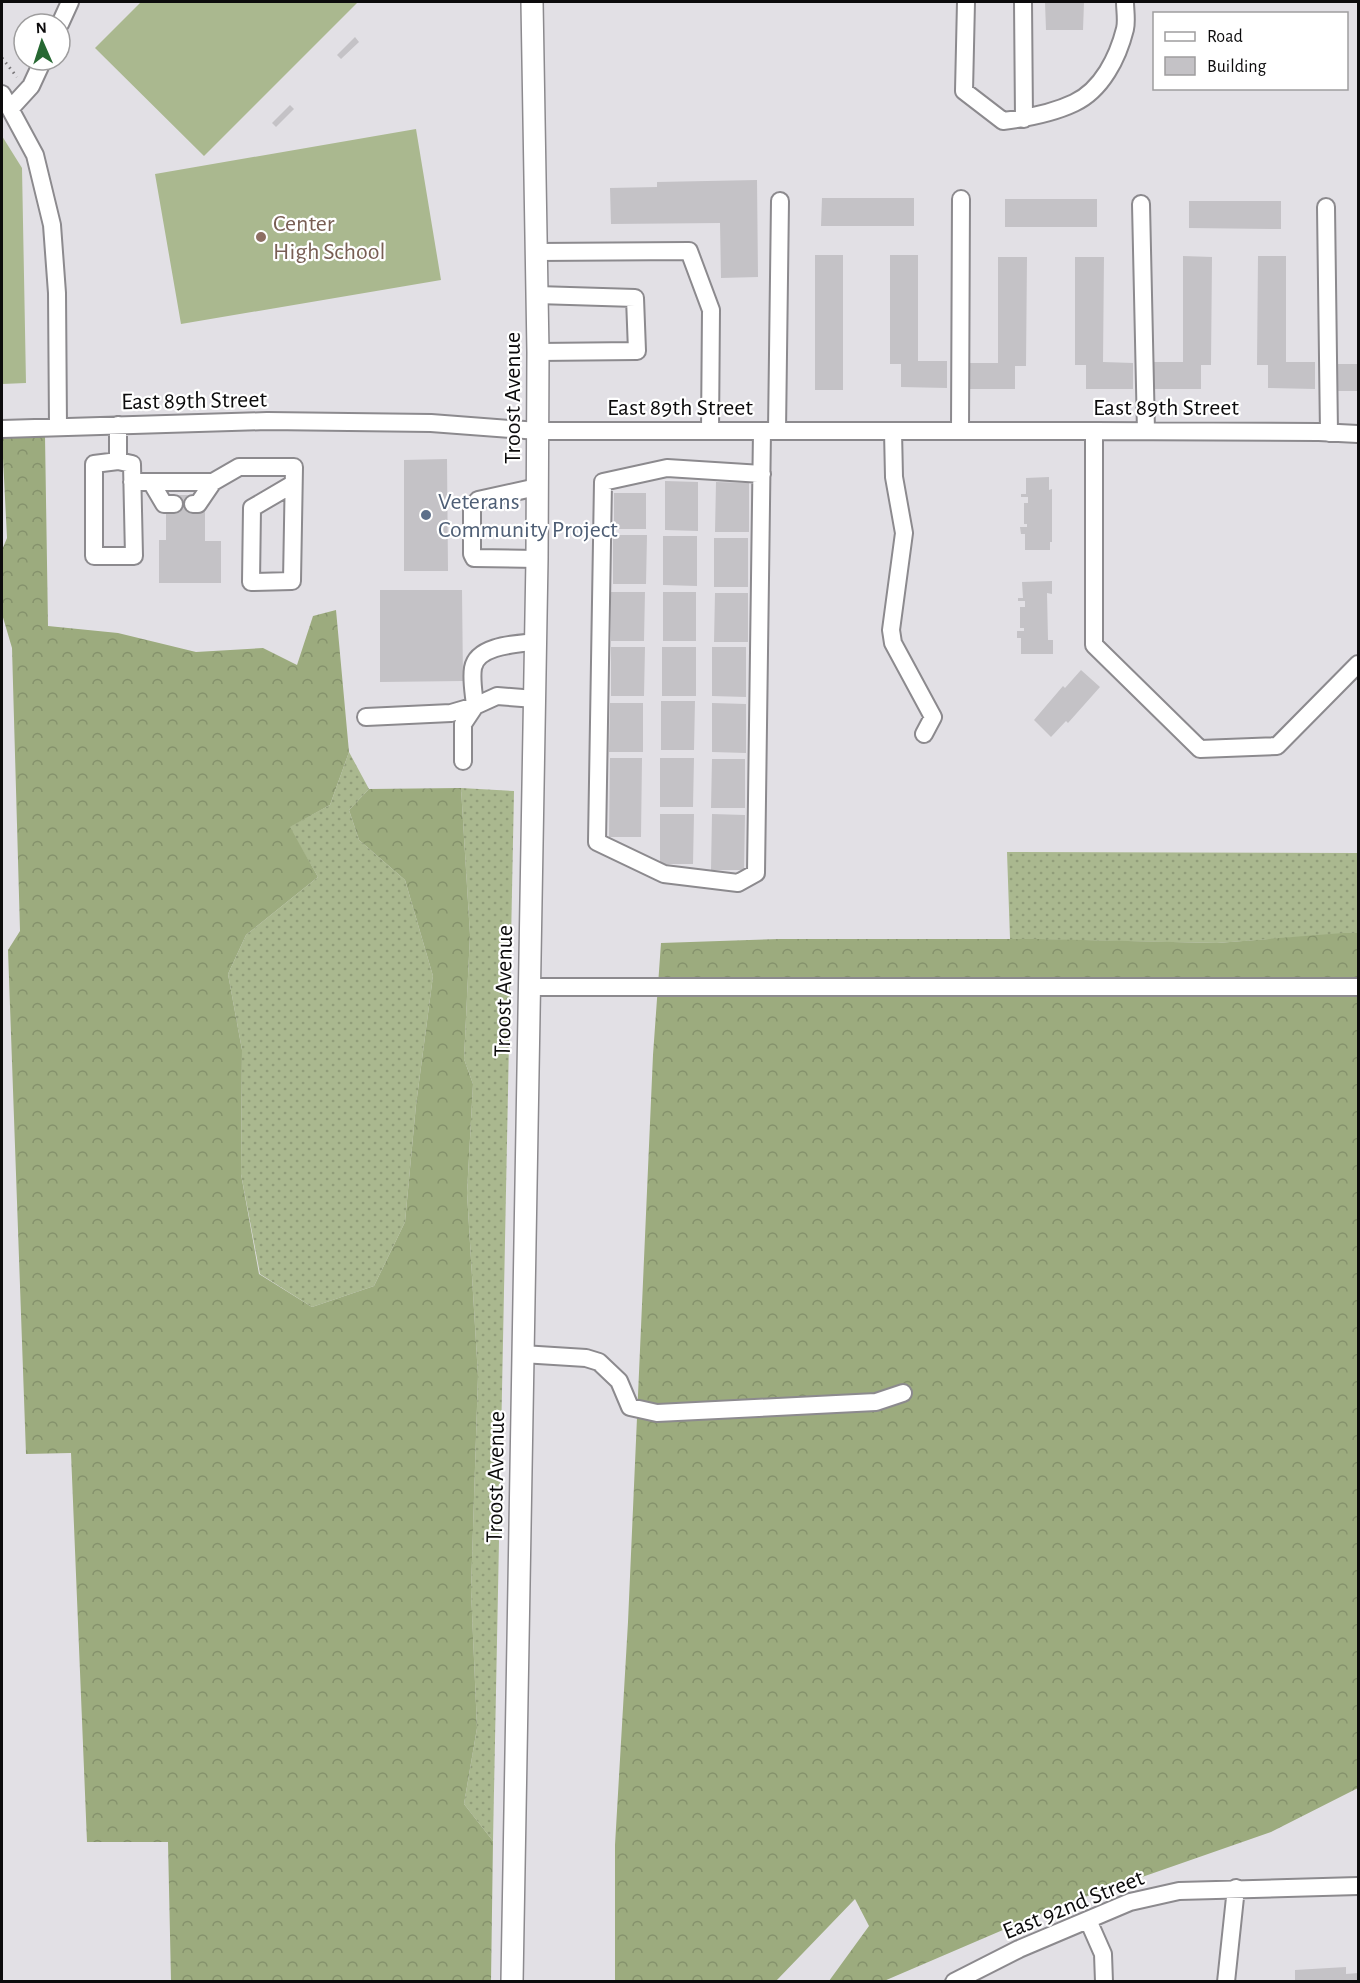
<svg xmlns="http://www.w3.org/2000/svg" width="1360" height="1983" font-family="'Alegreya Sans',sans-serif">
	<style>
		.grass { fill: url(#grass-dots) }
		.forest { fill: url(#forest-crowns) }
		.pitch { fill: #aab88f }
		.building { fill: #c4c2c6 }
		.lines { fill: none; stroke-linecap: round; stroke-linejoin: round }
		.minor-casing { stroke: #8c8a8e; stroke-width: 20 }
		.major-casing { stroke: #8c8a8e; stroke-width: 24 }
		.path { stroke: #79777a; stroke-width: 3; stroke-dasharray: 1.5 4.5; stroke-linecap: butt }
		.minor { stroke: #fff; stroke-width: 16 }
		.major { stroke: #fff; stroke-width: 21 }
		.education-dot { fill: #8d6e63; stroke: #fff; stroke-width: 2 }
		.service-dot { fill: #5c6f8a; stroke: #fff; stroke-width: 2 }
		.labels { text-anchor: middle; stroke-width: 4.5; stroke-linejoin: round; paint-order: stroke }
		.education-label { font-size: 24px; fill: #785e54; stroke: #fff; text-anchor: start }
		.street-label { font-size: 24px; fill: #0c0b0c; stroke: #fff }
		.service-label { font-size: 24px; fill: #4e5e75; stroke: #fff; text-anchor: start }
	</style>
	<defs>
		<pattern id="grass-dots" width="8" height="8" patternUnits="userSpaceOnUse" patternTransform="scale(1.5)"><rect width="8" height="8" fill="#aab88f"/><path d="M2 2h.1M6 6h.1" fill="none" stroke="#919d7a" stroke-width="1.8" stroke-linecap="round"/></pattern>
		<pattern id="forest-crowns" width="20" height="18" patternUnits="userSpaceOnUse" patternTransform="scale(1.5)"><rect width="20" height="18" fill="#9cab7e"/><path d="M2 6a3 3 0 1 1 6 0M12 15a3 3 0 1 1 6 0" fill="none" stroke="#85926c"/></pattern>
	</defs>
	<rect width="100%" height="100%" fill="#e2e0e5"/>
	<!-- grass -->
	<path class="grass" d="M349 752 369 789 349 810 359 840 405 880 433 976 416 1105 405 1222 374 1286 312 1307 260 1274 241 1174 242 1050 228 974 246 935 318 877 289 827 330 805Z
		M461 788 514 791 493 1841 464 1804 477 1728 471 1590 478 1376 467 1193 473 1084 464 1059 470 935Z
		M1007 852 1358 853V933L1217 943 1010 939Z"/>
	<!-- forest -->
	<path class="forest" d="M45 436 48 626 118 633 196 652 263 648 297 665 313 616 336 610 349 752 330 805 290 827 318 877 246 935 228 974 242 1050 241 1174 259 1274 312 1307 374 1286 405 1222 416 1105 433 976 405 880 359 840 349 810 369 789 461 788 470 935 464 1059 473 1084 467 1193 478 1376 471 1590 477 1728 464 1804 493 1841 491 1981H171L168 1842H87L71 1453 26 1454 8 950 20 931 12 648 2 614V550L7 538 2 438Z
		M1343 933H1358V1788L1271 1832 1059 1906 884 1981H829L869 1926 855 1899 776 1981 615 1982V1845L628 1622 653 1055 661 943 780 939H1039L1217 943Z"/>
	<!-- pitch -->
	<path class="pitch" d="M141 2H358L204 156 95 48Z
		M416 129 441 280 181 324 155 174Z
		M2 136 22 168 26 383 2 384Z"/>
	<!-- building -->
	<path class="building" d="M1045 2H1084L1083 30H1046Z
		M355 37 359 42 341 59 337 55Z
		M290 105 294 109 276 127 272 123Z
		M757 180 758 277 721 278 720 223 611 224 610 188 657 187V182Z
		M822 198H914V226H821Z
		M1005 199H1097V227H1005Z
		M1189 201H1281V229L1189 228Z
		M815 255H843V390H815Z
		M890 255H918V361H947V388L901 387V364H890Z
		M1183 256 1212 257 1211 365H1201V389H1154V362H1183Z
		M1258 256H1286V362H1315V389L1268 388V365H1257Z
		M998 257H1027L1026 366H1015V389H969V363H998Z
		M1075 257H1104L1103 362 1133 363V389H1086V365H1075Z
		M1338 364H1358V391H1338Z
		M447 459 448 571H404V460Z
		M1049 477V490L1052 489V542H1050V550H1025V534H1021L1020 527H1027V524H1024V503H1028V497H1021V494H1026V478Z
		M665 481 698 482V531L665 530Z
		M716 482 749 483V532H715Z
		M614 493H646V529H614Z
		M174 495H193V512H205V541H221V583H159V540H166V512H174Z
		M613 535H647L646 584H613Z
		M663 536H697V586L663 585Z
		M714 538H748V587H714Z
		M1052 581V594L1047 593 1048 640H1053V654H1021V638H1017V631H1024V628H1020V607H1025V601H1018V598H1023L1022 582Z
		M380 590H462L463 681 380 682Z
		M611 592H645L644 641H611Z
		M663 592H696V641H663Z
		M715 593H748V642H714Z
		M611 647H645L644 696H611Z
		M662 647H696V696H662Z
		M712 647H746V697L712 696Z
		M1081 670 1100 687 1068 723 1066 721 1051 737 1034 720 1063 686 1065 688Z
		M661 701H695L694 750H661Z
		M610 703H643V752H609Z
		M712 703 746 704V753L712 752Z
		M610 758H642L641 837H609Z
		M660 758H694L693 807H660Z
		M712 759H745V808H711Z
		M660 814H694L693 864H660Z
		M712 814 745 815 744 870H711Z
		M1346 1967V1974L1358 1973V1982H1295V1970Z"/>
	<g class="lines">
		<defs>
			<path id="minor" d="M966 2 964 91 1003 121C1027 118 1053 113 1074 103 1102 90 1118 57 1125 29 1127 21 1125 10 1125 2
				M1023 2 1024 119
				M60 24 70 2
				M2 94 35 155 52 225 57 293 58 427
				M10 109 31 86 43 60
				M1141 204 1146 431
				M1326 207 1329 433
				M536 252 689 251 711 310 710 431
				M537 295 635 298 637 351 538 352
				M2 429 267 421 431 423 538 431H1094L1319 432 1358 434
				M777 431 780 201
				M893 431 894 477 904 533 891 630 893 643 933 717 924 734
				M960 431 961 199
				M1094 431V645L1200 749 1277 746 1358 664
				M118 461 132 464 134 556H94V464L118 461V425
				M762 474 667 468 603 482 597 842 664 874 738 883 756 873C759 725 761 578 762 431
				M132 482H213L239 467H294L292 581 251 582 252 508 293 484
				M151 482 164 504H174
				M193 504H198L213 482
				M537 559 474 558 472 554V509L478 500 537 487
				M366 717 451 713 475 706C474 694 471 680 473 668 477 645 517 644 535 642
				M463 761V724L475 706 497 696 535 699
				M529 987H1358
				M522 1354 586 1358 599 1362 619 1381 630 1407 657 1413 876 1402 903 1393
				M1088 1920 1103 1954 1104 1982
				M954 1982 1019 1949 1130 1902 1179 1891 1358 1886
				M1226 1982 1236 1888"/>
			<path id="major" d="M512 1982 537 559 538 352 532 2"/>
		</defs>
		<!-- minor casing -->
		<use href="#minor" class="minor-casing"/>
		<!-- major casing -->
		<use href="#major" class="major-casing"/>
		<!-- path -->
		<path class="path" d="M2 58 17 77"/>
		<!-- minor -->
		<use href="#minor" class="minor"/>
		<!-- major -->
		<use href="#major" class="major"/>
	</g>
	<!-- markers -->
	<circle class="education-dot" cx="261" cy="237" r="6"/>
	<circle class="service-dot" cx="426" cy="515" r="6"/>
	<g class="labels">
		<!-- education labels -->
		<g class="education-label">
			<text x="273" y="231">Center<tspan x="273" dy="28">High School</tspan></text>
		</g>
		<!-- street labels -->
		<g class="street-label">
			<text transform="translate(512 398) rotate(-90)" y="8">Troost Avenue</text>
			<text transform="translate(194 400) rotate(-1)" y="8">East 89th Street</text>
			<text x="680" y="415">East 89th Street</text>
			<text x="1166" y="415">East 89th Street</text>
			<text transform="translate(503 991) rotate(-89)" y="8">Troost Avenue</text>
			<text transform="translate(495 1477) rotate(-89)" y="8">Troost Avenue</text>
			<text transform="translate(1073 1904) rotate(-22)" y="8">East 92nd Street</text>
		</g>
		<!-- service labels -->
		<g class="service-label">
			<text x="438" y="509">Veterans<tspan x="438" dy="28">Community Project</tspan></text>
		</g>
	</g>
	<!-- border -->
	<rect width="1360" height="1983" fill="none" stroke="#0c0b0c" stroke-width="6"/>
	<!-- legend -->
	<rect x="1153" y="12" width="195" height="78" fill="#ffffff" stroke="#9e9d9e" stroke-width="1.5"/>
	<rect x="1165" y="32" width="30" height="9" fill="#ffffff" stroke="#9e9d9e" stroke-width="1.5"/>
	<text x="1207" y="42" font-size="18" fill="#0c0b0c">Road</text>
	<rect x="1165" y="57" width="30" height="18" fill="#c4c2c6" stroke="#9e9d9e" stroke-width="1.5"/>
	<text x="1207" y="72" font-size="18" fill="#0c0b0c">Building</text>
	<!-- north arrow -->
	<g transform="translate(42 42) rotate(357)"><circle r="28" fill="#ffffff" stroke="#9e9d9e" stroke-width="1.5"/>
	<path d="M0-4.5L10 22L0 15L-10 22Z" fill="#266832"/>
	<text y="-9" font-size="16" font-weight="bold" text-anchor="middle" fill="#0c0b0c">N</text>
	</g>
</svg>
